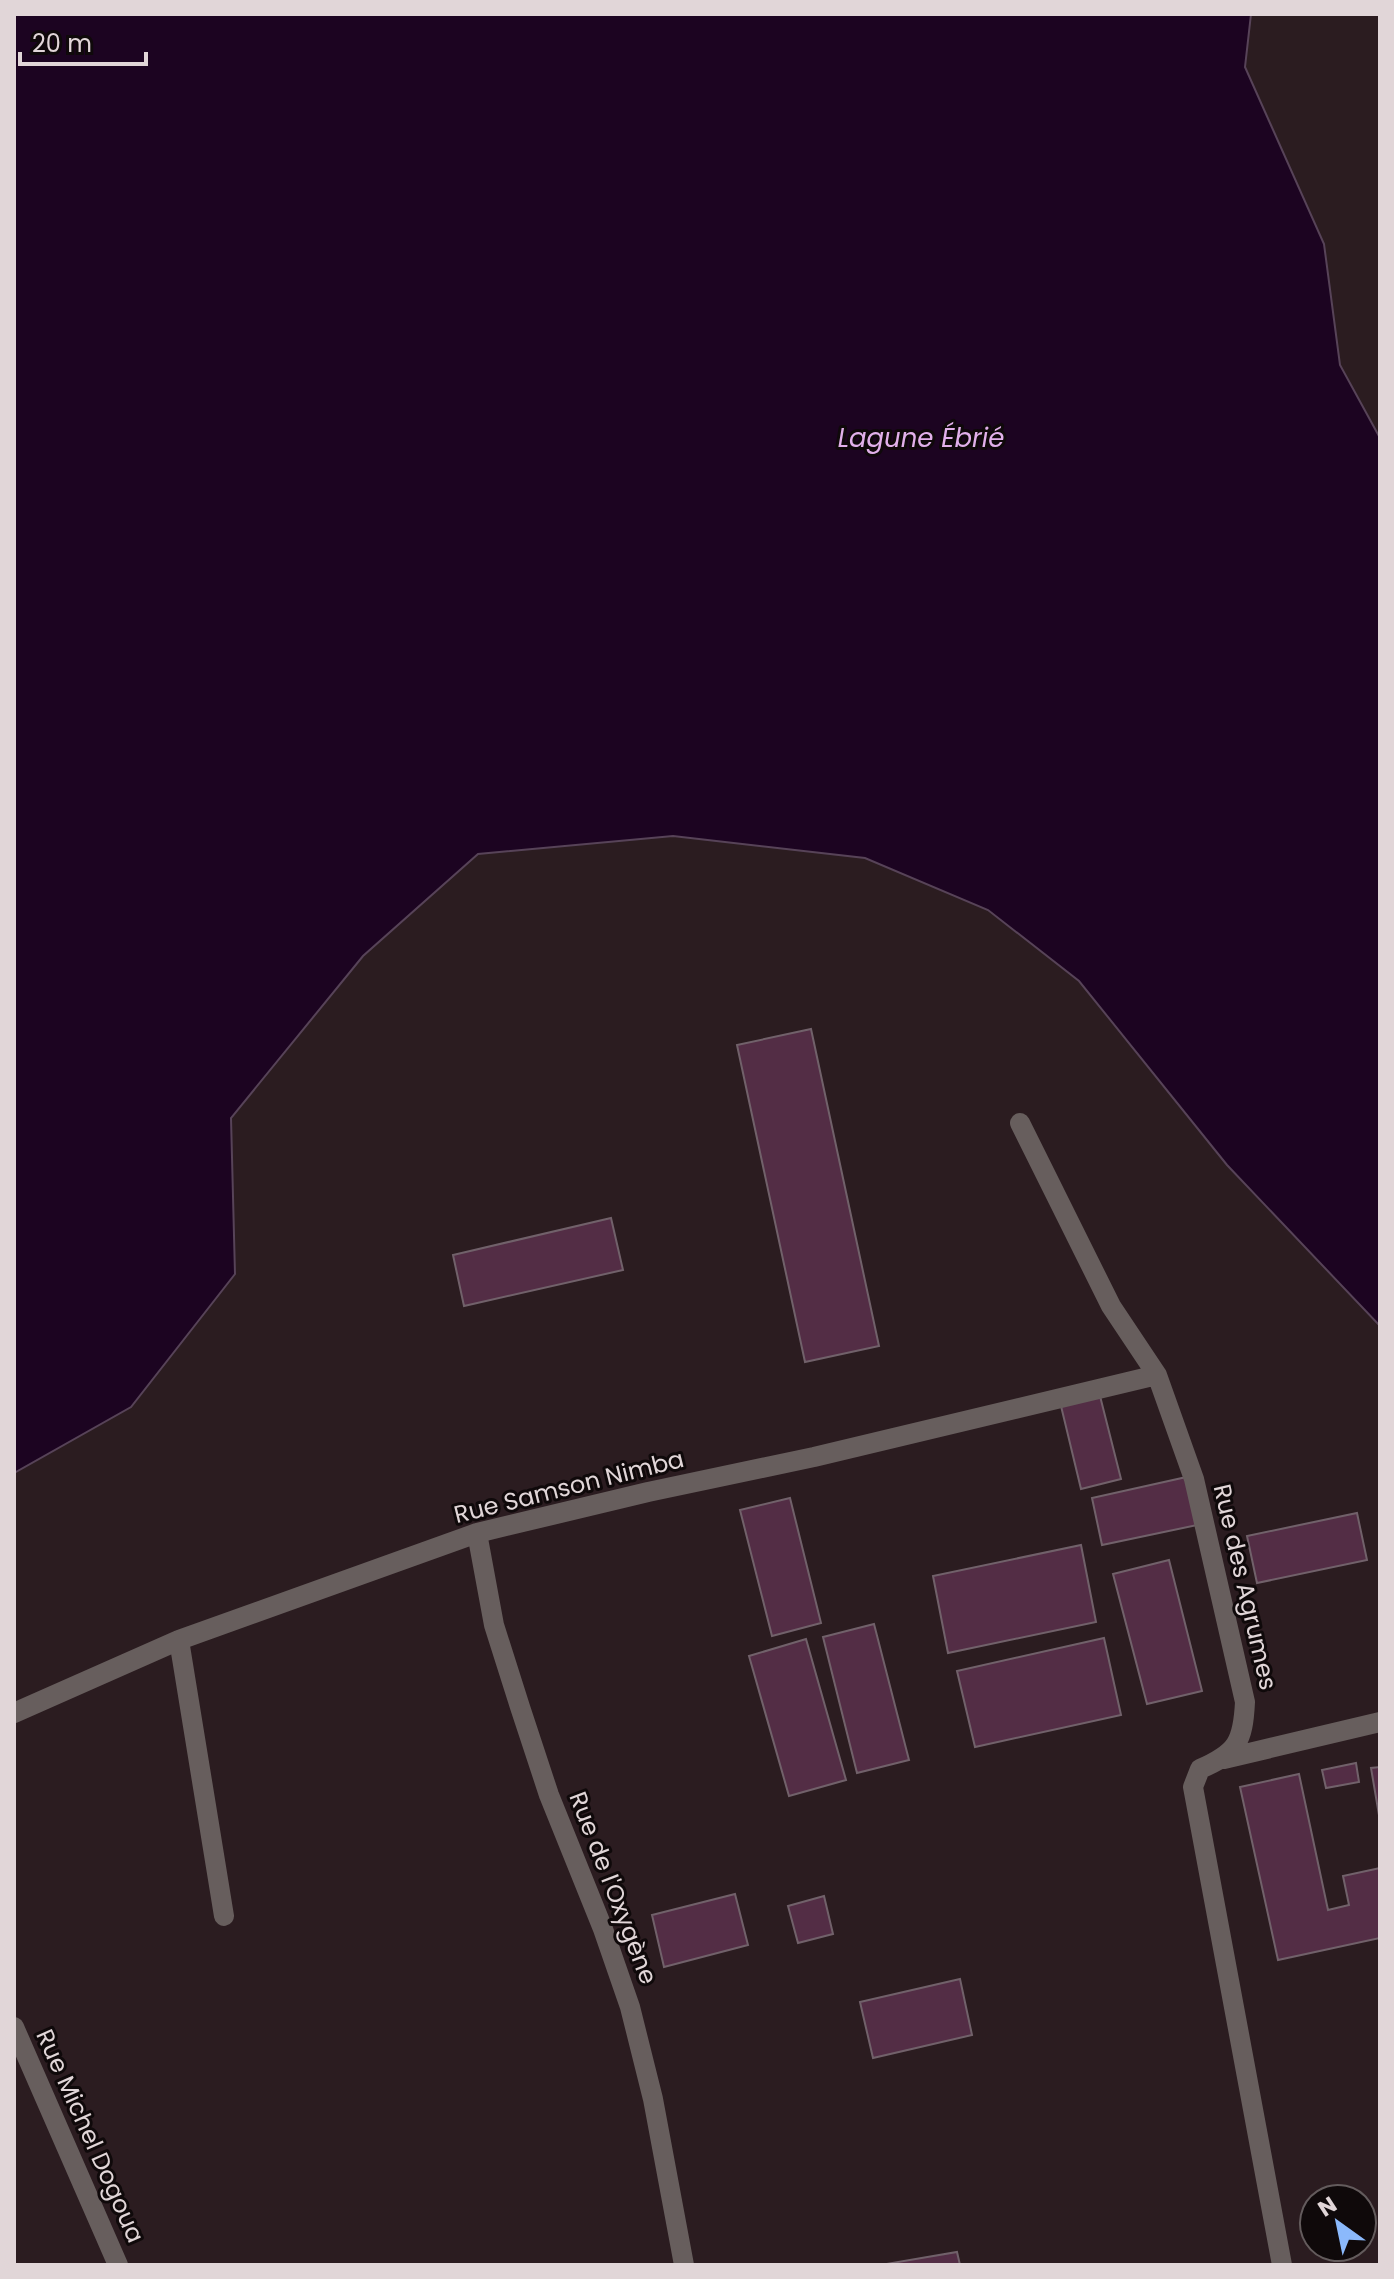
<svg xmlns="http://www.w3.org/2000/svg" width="1394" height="2279" font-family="Poppins,sans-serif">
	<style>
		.water { fill: #1c0421; stroke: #574358; stroke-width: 2 }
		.building { fill: #532d45; stroke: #71616a; stroke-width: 2 }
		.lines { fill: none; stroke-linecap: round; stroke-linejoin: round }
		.street { stroke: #675e5d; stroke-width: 20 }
		.labels { text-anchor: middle; stroke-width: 6; stroke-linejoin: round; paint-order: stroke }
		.street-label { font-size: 24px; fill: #e1d6d8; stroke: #0f090a }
		.water-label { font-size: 26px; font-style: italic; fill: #e1b0ea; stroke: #0f090a }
	</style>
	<rect width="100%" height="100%" fill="#2b1c20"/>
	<!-- water -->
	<path class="water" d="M14 14H1251L1245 67 1324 244 1340 365 1380 438V1326L1227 1165 1079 981 988 910 865 858 673 836 478 854 363 956 231 1118 235 1274 131 1407 14 1473Z"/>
	<!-- building -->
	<path class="building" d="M811 1029 879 1346 805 1362 737 1045Z
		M611 1218 623 1270 464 1306 453 1255Z
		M1100 1396 1121 1479 1081 1489 1061 1406Z
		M1191 1476 1202 1524 1102 1545 1092 1498Z
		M790 1498 821 1623 772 1636 740 1510Z
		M1357 1513 1367 1560 1257 1583 1247 1536Z
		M1081 1545 1096 1622 948 1653 933 1576Z
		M1169 1560 1202 1691 1147 1704 1113 1574Z
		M874 1624 909 1760 857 1773 823 1637Z
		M1104 1638 1121 1715 975 1747 957 1671Z
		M806 1639 846 1780 789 1796 749 1656Z
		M1356 1763 1359 1782 1326 1788 1322 1770Z
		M1380 1767V1821L1371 1768Z
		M1299 1774 1328 1910 1349 1905 1343 1876 1380 1868V1938L1278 1960 1240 1787Z
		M735 1894 748 1945 664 1967 652 1915Z
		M824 1896 833 1934 798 1943 788 1906Z
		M960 1979 972 2035 873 2058 860 2002Z
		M957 2252 960 2265H886V2264Z"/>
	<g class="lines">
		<!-- street -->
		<path class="street" d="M1020 1123 1111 1306 1157 1375 1194 1479 1245 1702C1243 1742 1237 1753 1200 1769L1193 1787 1282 2265
			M477 1533 494 1625 520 1707 549 1795 603 1929 630 2007 653 2099 684 2265
			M179 1640 224 1916
			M14 1713 179 1640 477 1533 648 1492 814 1457 1157 1375
			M1224 1759 1380 1722
			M14 2027 118 2265"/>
	</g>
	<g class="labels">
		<!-- street labels -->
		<g class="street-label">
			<text transform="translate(569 1487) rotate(-14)" y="8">Rue Samson Nimba</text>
			<text transform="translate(1245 1587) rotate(77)" y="8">Rue des Agrumes</text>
			<text transform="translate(613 1888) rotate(69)" y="8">Rue de l'Oxygène</text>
			<text transform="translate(90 2136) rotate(66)" y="8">Rue Michel Dogoua</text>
		</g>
		<!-- water labels -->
		<g class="water-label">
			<text x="921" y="447">Lagune Ébrié</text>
		</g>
	</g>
	<!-- border -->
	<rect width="1394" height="2279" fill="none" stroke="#e1d6d8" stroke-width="32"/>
	<!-- north arrow -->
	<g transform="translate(1338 2223) rotate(327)"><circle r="38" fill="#0f090a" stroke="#635b5c" stroke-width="2"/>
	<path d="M0-6L14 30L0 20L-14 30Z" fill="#8bb9fc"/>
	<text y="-12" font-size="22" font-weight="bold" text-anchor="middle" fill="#e1d6d8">N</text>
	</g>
	<!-- scale -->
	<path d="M20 52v12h126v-12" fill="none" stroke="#e1d6d8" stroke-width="4"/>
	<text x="32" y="52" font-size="24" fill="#e1d6d8" stroke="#0f090a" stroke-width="6" paint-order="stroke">20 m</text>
</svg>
